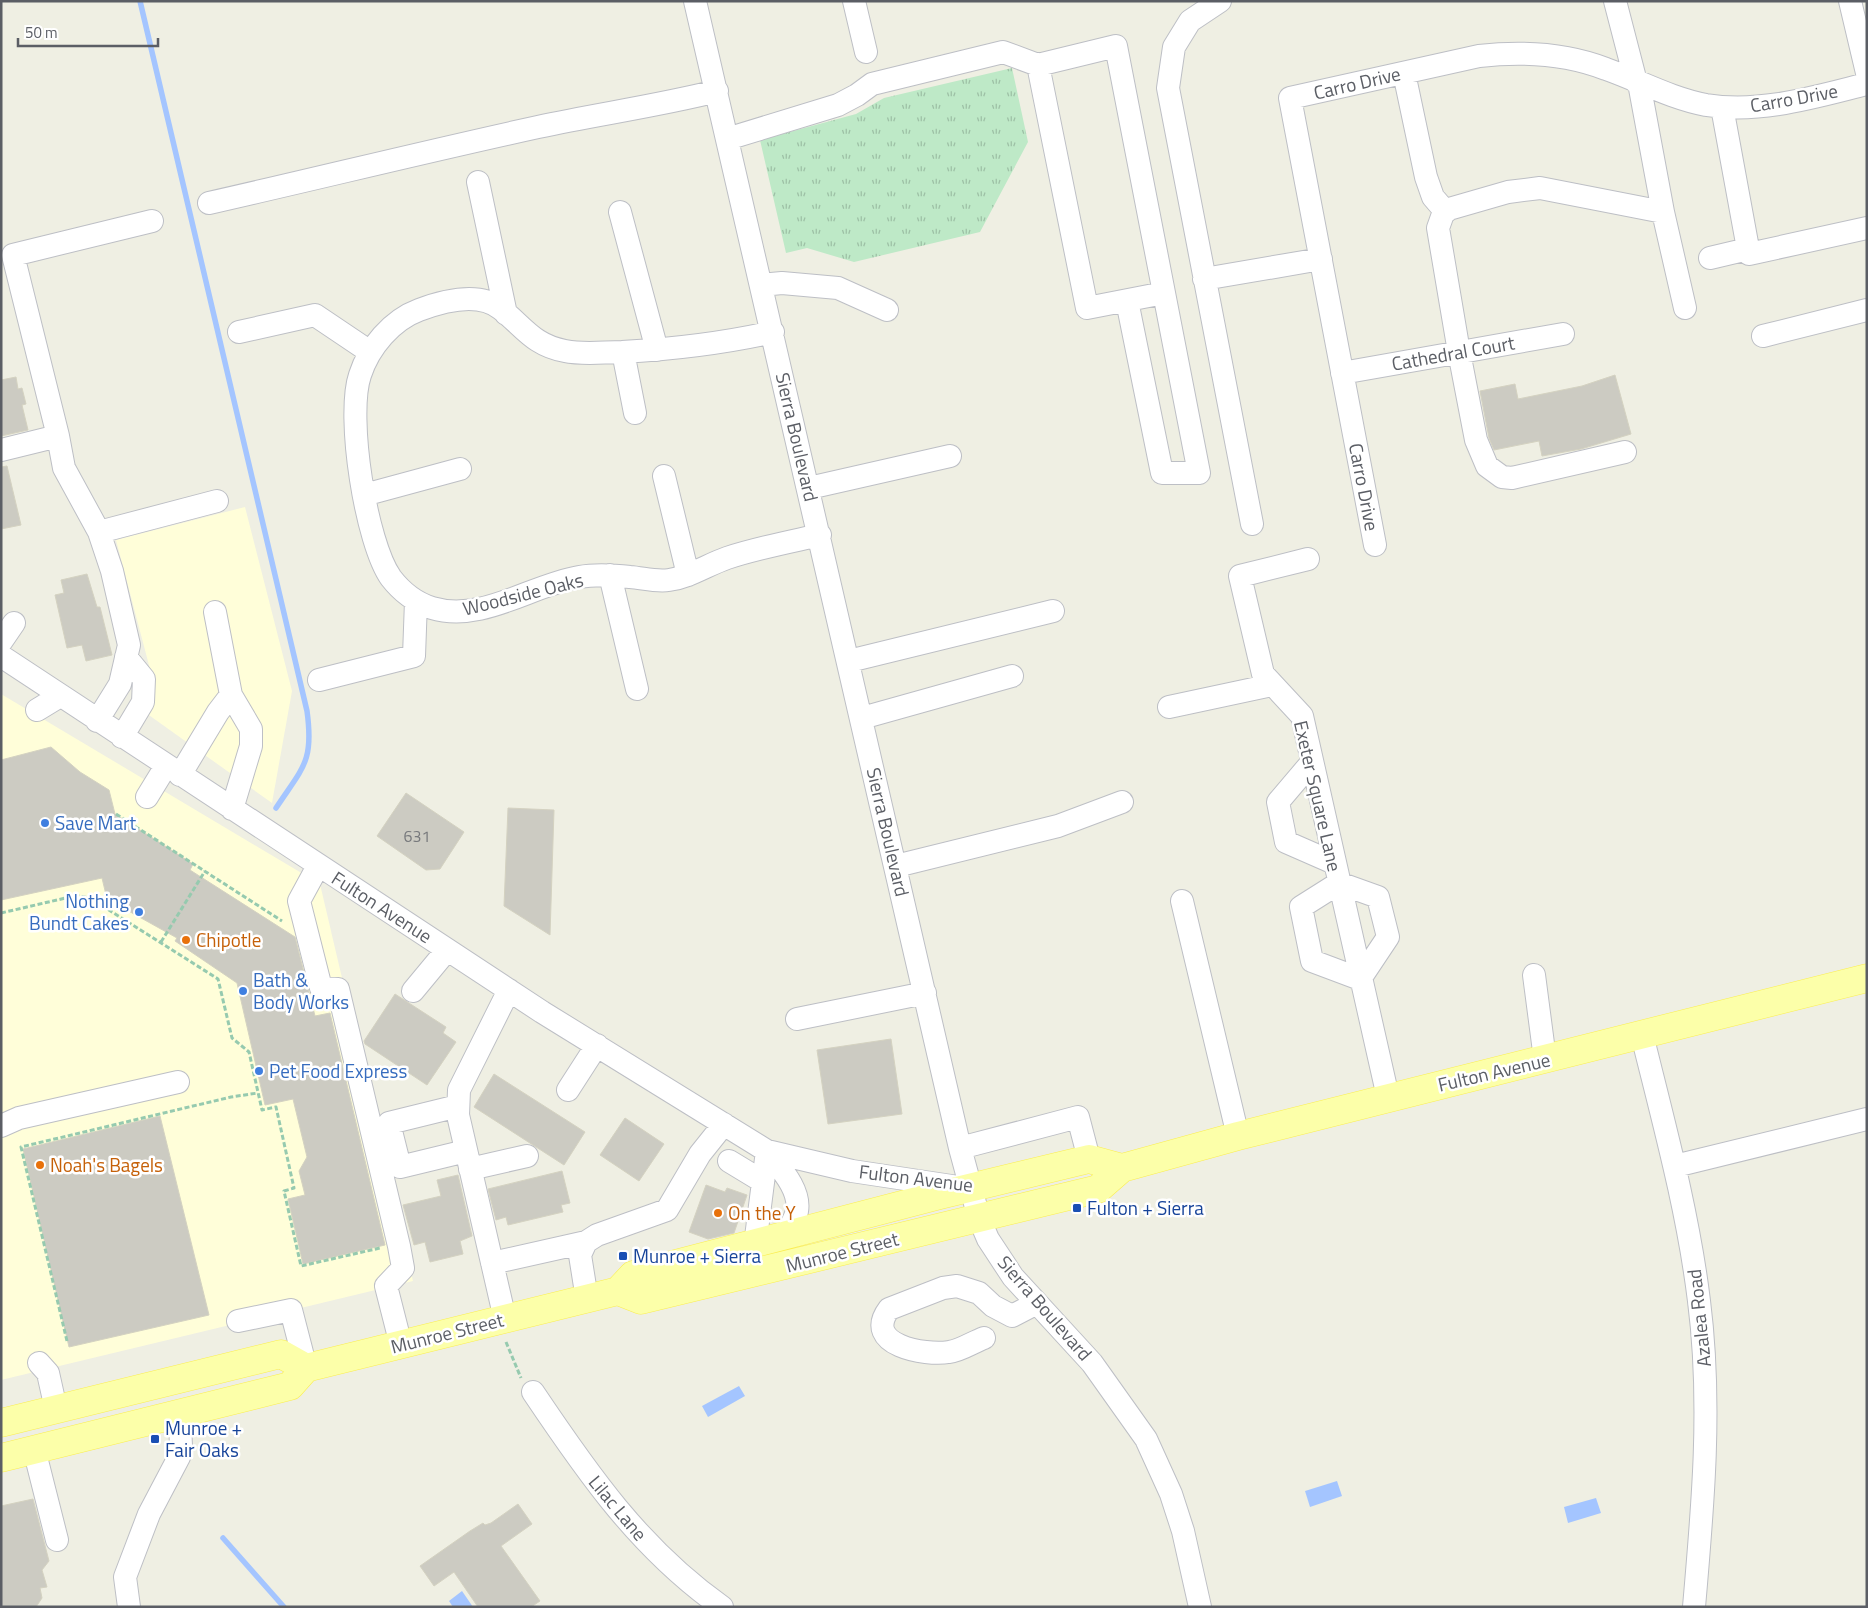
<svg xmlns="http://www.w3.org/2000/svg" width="1868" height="1608" font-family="'Titillium Web',sans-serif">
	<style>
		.commercial { fill: #fffed9 }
		.grass { fill: url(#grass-tufts) }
		.water { fill: #a4c5ff }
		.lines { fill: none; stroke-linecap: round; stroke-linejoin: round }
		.stream { stroke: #a4c5ff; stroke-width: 5.5 }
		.building { fill: #cccbc2; stroke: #d4d2c1 }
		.minor-casing { stroke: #bdbfc5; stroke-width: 24 }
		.major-casing { stroke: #fbee50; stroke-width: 29 }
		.path { stroke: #96caaf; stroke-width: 3; stroke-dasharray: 5 2.5; stroke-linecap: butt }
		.minor { stroke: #fff; stroke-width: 22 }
		.major { stroke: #fcffa9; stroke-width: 28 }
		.shop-dot { fill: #3f7fe0; stroke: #fff; stroke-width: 2 }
		.food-dot { fill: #e8710a; stroke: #fff; stroke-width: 2 }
		.transit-dot { fill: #1a4fb4; stroke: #fff; stroke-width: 2 }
		.labels { text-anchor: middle; stroke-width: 5; stroke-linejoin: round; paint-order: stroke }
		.number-label { font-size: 16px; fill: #77797c }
		.street-label { font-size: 19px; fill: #5b5e65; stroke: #fff }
		.shop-label { font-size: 19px; fill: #366cbe; stroke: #fff; text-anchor: start }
		.food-label { font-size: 19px; fill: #c56008; stroke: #fff; text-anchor: start }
		.transit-label { font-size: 19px; fill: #164399; stroke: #fff; text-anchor: start }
	</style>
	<defs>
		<pattern id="grass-tufts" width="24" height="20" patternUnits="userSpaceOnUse" patternTransform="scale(1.25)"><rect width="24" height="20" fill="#bee9c7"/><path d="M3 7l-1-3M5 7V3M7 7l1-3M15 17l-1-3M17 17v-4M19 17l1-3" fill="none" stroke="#9dc0a5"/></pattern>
	</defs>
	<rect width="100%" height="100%" fill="#efefe3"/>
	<!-- commercial -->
	<path class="commercial" d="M245 507 292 691 272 803 146 713 155 688 116 540Z
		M1 694 320 884 413 1281 1 1380Z"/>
	<!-- grass -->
	<path class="grass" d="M1012 68 1028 142 980 232 854 262 807 248 786 253 760 140 856 114 884 98Z"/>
	<!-- water -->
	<path class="water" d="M739 1386 745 1396 708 1417 702 1406Z
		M1337 1481 1342 1496 1310 1507 1305 1491Z
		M1596 1498 1601 1513 1568 1523 1564 1507Z
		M462 1591 473 1607H453L449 1601Z"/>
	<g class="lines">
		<!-- stream -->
		<path class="stream" d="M140 1 307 711C314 762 303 767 276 808
			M223 1538 284 1607"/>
	</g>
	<!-- building -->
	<path class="building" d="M1615 375 1631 434 1581 449 1542 456 1539 441 1494 450 1489 438 1480 391 1515 384 1518 399 1582 386Z
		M16 377 18 389 22 388 26 404 22 405 28 430 1 436V380Z
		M7 466 21 525 1 529V467Z
		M87 574 97 607H100L112 655 86 661 82 645 67 648 55 595 64 593 61 580Z
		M51 747 80 772 109 790 115 814 193 864 190 870 295 937 315 1016 330 1013 385 1245 303 1264 288 1199 305 1195 299 1171 307 1157 293 1099 265 1105 237 983 175 941 177 938 107 899 102 878 1 900V760Z
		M406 793 464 832 440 869 426 870 377 836Z
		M508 808 554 810 550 935 504 906Z
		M395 994 446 1027 443 1033 456 1042 427 1085 365 1044 364 1041Z
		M891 1039 902 1114 828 1124 817 1050Z
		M494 1074 585 1132 564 1165 474 1107Z
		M160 1116 209 1315 69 1347 23 1149Z
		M625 1118 664 1144 639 1181 600 1155Z
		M562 1171 570 1203 561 1205 563 1212 508 1225 506 1217 496 1220 488 1189Z
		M458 1175 472 1236 460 1241 463 1254 430 1262 425 1242 414 1245 403 1205 441 1196 437 1180Z
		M706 1185 725 1192 727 1188 747 1195 734 1233 708 1239 689 1232Z
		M33 1499 49 1561 42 1570 47 1587 40 1588 42 1598 36 1607H1V1506Z
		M518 1504 532 1524 501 1546 540 1601 531 1607H478L454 1572 434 1586 420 1566 470 1531 483 1523 485 1525 491 1523Z"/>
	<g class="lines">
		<defs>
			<path id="minor" d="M695 1 960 1148 979 1218 988 1239 1013 1277 1092 1363 1146 1439 1171 1494 1183 1531 1200 1607
				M854 1 866 52
				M1220 1 1190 21 1174 47 1168 88 1252 524
				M1615 1 1636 82
				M1850 1 1867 73
				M1038 65 1087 308 1164 293
				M1404 73 1426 177 1433 197 1445 211
				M1722 107 1749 254 1867 228
				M727 139 838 105 857 95 872 84 1003 52 1038 65 1116 46 1199 473H1162L1127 301
				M478 182 506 314
				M209 203C319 178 428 151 538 127 598 114 657 106 717 91
				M620 212 657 350
				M1663 212 1685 308
				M1710 258 1748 249
				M1204 279 1321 259
				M761 285 782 283 838 288 887 310
				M239 332 315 315 370 352
				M773 332C720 344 675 349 622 352 603 352 584 355 565 351 533 345 524 327 501 309 479 291 443 301 419 310 392 320 369 347 360 375 346 416 366 543 391 578 401 591 416 603 432 608 482 623 531 585 579 577 595 574 613 575 630 577 643 578 656 582 669 580 690 577 707 565 727 558 757 548 789 542 820 535
				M1763 336 1867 310
				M623 352 635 413
				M1342 373 1563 334
				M58 436 13 255 152 221
				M1 450 58 436 64 468 99 532 112 571 129 645 120 684 97 721
				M1625 452 1512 478 1502 477 1487 466 1476 440 1459 352 1438 228 1443 214 1449 209 1508 192 1540 188 1663 212 1639 83
				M664 476 688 575
				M809 488 950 456
				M364 495 460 469
				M99 532 217 501
				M1375 545 1290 98 1479 56C1523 51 1565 53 1606 69 1640 81 1670 98 1706 105 1760 114 1815 97 1867 84
				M1308 559 1240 576 1263 674 1302 716 1388 1097
				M610 575 637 689
				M215 612 231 695 251 729V746L232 809
				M1 642 14 623
				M1 656 542 1012 767 1151 852 1171 958 1187
				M849 661 1053 611
				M319 680 414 656 416 601
				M1169 707 1272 685
				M37 710 60 696
				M862 718 1012 676
				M122 737 143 702 144 679 126 657
				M1312 762 1278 802 1286 842 1334 863
				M180 775 218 712 231 695
				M147 797 166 766
				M318 866 299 901 321 988 338 989 399 1246 403 1268 386 1286 401 1345
				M896 866 1058 826 1122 802
				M1339 883 1378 897 1388 937 1360 979 1312 961 1301 907Z
				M1182 901 1238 1136
				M1534 975 1545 1059
				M413 991 447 950
				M797 1019 925 993
				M1642 1035C1664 1124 1688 1211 1699 1301 1712 1403 1703 1505 1694 1607
				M568 1090 597 1045
				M458 1106 389 1123 400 1167 466 1151
				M1 1126 19 1118 178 1082
				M960 1148 1078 1117 1089 1159
				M767 1151C779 1167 801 1189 797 1211 795 1219 789 1229 786 1237
				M729 1161 762 1181
				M1675 1166 1867 1119
				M470 1169 527 1156
				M755 1245 767 1151
				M492 1263 586 1242
				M587 1299 580 1255 586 1242 597 1235 667 1210 700 1154 724 1124
				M505 1319 458 1115 459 1090 509 990
				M238 1321 291 1310 306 1368
				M984 1338C973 1342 960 1351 949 1352 925 1356 862 1345 889 1309L943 1288 957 1286 979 1293 993 1306 1012 1316 1037 1303
				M39 1363 48 1373 56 1409
				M533 1392C588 1474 640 1549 722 1607
				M34 1449 57 1540
				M129 1607 125 1577 149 1514 179 1457 181 1446 180 1424 175 1414"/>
			<path id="major" d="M618 1291 641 1300 1098 1189 1122 1168 1238 1136 1867 978
				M1 1423 281 1354 306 1368
				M1 1458 290 1386 306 1368 618 1291 633 1275 940 1195 1089 1159 1122 1168"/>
		</defs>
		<!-- minor casing -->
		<use href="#minor" class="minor-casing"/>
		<!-- major casing -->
		<use href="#major" class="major-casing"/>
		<!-- path -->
		<path class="path" d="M116 814 282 921
			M1 913 70 897 79 896 90 898 218 979 232 1038 249 1052 262 1110 276 1107 294 1188 284 1191 301 1266 380 1248
			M161 942 205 871
			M67 1341 21 1147 231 1097 258 1093
			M506 1342 521 1378"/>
		<!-- minor -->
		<use href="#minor" class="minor"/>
		<!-- major -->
		<use href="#major" class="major"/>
	</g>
	<!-- markers -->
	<g class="shop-dot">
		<circle cx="45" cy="823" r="5"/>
		<circle cx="139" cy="912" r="5"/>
		<circle cx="243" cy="991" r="5"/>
		<circle cx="259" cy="1071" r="5"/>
	</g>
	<g class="food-dot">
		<circle cx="186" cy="940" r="5"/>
		<circle cx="40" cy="1165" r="5"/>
		<circle cx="718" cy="1213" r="5"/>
	</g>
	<g class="transit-dot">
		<rect x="1072" y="1203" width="10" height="10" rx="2.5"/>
		<rect x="618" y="1251" width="10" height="10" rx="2.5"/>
		<rect x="150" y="1434" width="10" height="10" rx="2.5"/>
	</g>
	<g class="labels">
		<!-- number labels -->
		<g class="number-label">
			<text x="417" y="842">631</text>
		</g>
		<!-- street labels -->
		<g class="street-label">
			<text transform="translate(1357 83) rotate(-13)" y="7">Carro Drive</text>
			<text transform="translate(1794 98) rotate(-10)" y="7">Carro Drive</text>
			<text transform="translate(1453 353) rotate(-10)" y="7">Cathedral Court</text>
			<text transform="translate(797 437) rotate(77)" y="7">Sierra Boulevard</text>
			<text transform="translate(1364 487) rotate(79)" y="7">Carro Drive</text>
			<text transform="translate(523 594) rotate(-14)" y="7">Woodside Oaks</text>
			<text transform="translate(1318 796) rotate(77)" y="7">Exeter Square Lane</text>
			<text transform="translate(888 832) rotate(77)" y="7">Sierra Boulevard</text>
			<text transform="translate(382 907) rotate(33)" y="7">Fulton Avenue</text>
			<text transform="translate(1494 1072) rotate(-13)" y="7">Fulton Avenue</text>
			<text transform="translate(916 1178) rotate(7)" y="7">Fulton Avenue</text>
			<text transform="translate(842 1252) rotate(-14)" y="7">Munroe Street</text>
			<text transform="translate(1045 1308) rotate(49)" y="7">Sierra Boulevard</text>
			<text transform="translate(1699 1318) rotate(-96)" y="7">Azalea Road</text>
			<text transform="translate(447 1333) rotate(-14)" y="7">Munroe Street</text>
			<text transform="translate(618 1508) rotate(50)" y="7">Lilac Lane</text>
		</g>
		<!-- shop labels -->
		<g class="shop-label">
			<text x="55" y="830">Save Mart</text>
			<text x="129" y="908" text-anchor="end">Nothing<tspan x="129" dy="22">Bundt Cakes</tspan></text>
			<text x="253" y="987">Bath &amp;<tspan x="253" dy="22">Body Works</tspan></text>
			<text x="269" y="1078">Pet Food Express</text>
		</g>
		<!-- food labels -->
		<g class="food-label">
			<text x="196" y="947">Chipotle</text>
			<text x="50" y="1172">Noah's Bagels</text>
			<text x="728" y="1220">On the Y</text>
		</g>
		<!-- transit labels -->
		<g class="transit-label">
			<text x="1087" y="1215">Fulton + Sierra</text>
			<text x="633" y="1263">Munroe + Sierra</text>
			<text x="165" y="1435">Munroe +<tspan x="165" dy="22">Fair Oaks</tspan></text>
		</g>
	</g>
	<!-- border -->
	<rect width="1868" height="1608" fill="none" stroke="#5b5e65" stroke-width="5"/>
	<!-- scale -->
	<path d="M18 38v8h140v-8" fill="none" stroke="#5b5e65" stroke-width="2.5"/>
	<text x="25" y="38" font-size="15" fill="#5b5e65" stroke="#ffffff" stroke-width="4" paint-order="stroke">50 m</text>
</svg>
